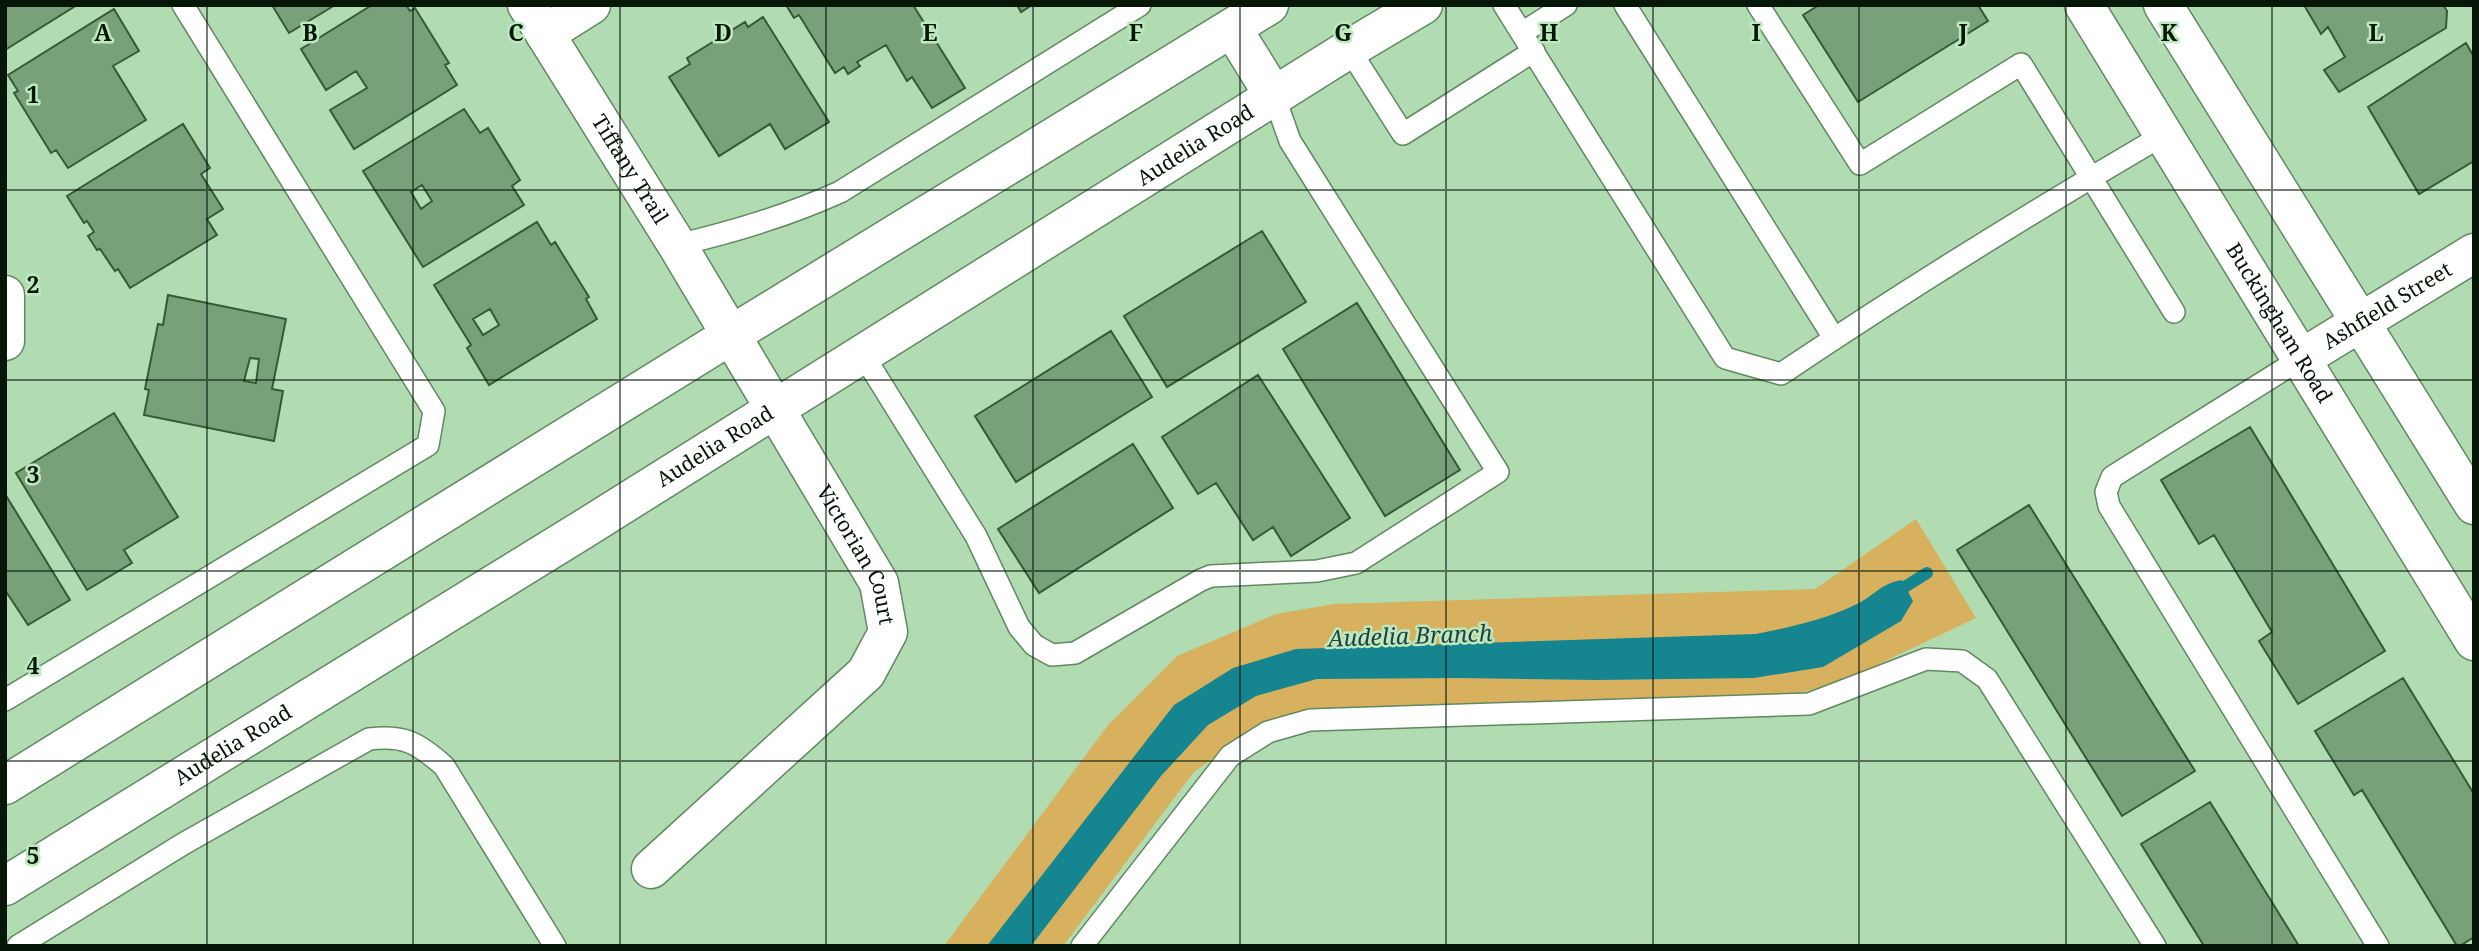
<svg xmlns="http://www.w3.org/2000/svg" width="2479" height="951" font-family="'Noto Serif',serif">
	<style>
		.green { fill: #d7b15d }
		.water { fill: #158590 }
		.lines { fill: none; stroke-linecap: round; stroke-linejoin: round }
		.stream { stroke: #158590; stroke-width: 12 }
		.building { fill: #78a179; stroke: #345a36; stroke-width: 2; fill-rule: evenodd }
		.service-casing { stroke: #608861; stroke-width: 24 }
		.minor-casing { stroke: #608861; stroke-width: 41 }
		.tertiary-casing { stroke: #608861; stroke-width: 41 }
		.secondary-casing { stroke: #608861; stroke-width: 41 }
		.service { stroke: #fff; stroke-width: 21 }
		.minor { stroke: #fff; stroke-width: 38 }
		.tertiary { stroke: #fff; stroke-width: 38 }
		.secondary { stroke: #fff; stroke-width: 38 }
		.grid { fill: none; stroke: #061607; stroke-width: 2; stroke-opacity: 0.55 }
		.labels { text-anchor: middle; stroke-width: 5; stroke-linejoin: round; paint-order: stroke }
		.street-label { font-size: 21px; fill: #061607; stroke: #bde9be }
		.water-label { font-size: 23px; font-style: italic; fill: #234245; stroke: #bde9be }
		.grid-label { font-size: 23px; text-anchor: middle; font-weight: bold; fill: #061607; stroke: #bde9be; stroke-width: 5; stroke-linejoin: round; paint-order: stroke }
	</style>
	<rect width="100%" height="100%" fill="#b1dcb1"/>
	<!-- green -->
	<path class="green" d="M1916 519 1976 618 1837 684 1765 701 1322 709 1249 731 1193 773 1063 946H944L1108 725 1177 656 1276 614 1334 604 1815 589Z"/>
	<!-- water -->
	<path class="water" d="M1902 580 1913 601 1901 621 1823 667 1754 678 1596 680 1459 678 1317 679 1256 696 1208 725 1161 776 1031 946H987L1174 705 1233 668 1296 649 1756 634C1791 627 1823 620 1855 605 1873 597 1881 583 1902 580Z"/>
	<g class="lines">
		<!-- stream -->
		<path class="stream" d="M1892 595 1927 573"/>
	</g>
	<!-- building -->
	<path class="building" d="M5 5H77L5 50Z
		M272 5H335L289 33Z
		M372 5H406L410 11 415 8 449 63 445 65 457 85 354 149 330 110 367 88 356 71 326 90 301 49Z
		M786 5H913L965 88 932 108 912 77 907 81 886 45 857 62 860 66 848 74 844 67 835 73 799 15 794 18Z
		M1017 5H1032L1021 12Z
		M1819 5H1978L1988 21 1858 102 1803 15Z
		M2304 5H2443L2447 11 2446 28 2339 92 2324 70 2345 57 2328 27 2321 34Z
		M114 9 139 51 113 66 146 120 68 168 56 150 51 153 14 93 18 91 8 75Z
		M763 17 829 122 785 149 770 124 719 156 669 77 690 64 687 58 745 22 748 27Z
		M2466 43 2474 57V161L2419 194 2368 107Z
		M464 109 480 133 488 128 520 180 512 186 524 205 423 267 363 171ZM422 185 432 201 421 209 411 192Z
		M183 124 210 168 201 174 223 209 207 219 217 235 130 288 118 269 115 271 100 249 97 250 88 236 94 232 87 221 84 223 67 196Z
		M537 222 551 245 555 242 589 297 586 299 597 319 489 385 467 348 471 345 434 285ZM490 309 499 325 483 335 473 319Z
		M1262 231 1306 302 1167 387 1124 316Z
		M168 295 286 319 272 389 283 391 274 441 144 415 149 390 145 389 158 324 163 325ZM250 358 259 359 256 383 244 381Z
		M1357 303 1460 470 1385 516 1283 349Z
		M1111 331 1152 397 1016 482 975 416Z
		M1258 375 1350 518 1291 556 1273 527 1253 540 1216 483 1198 494 1162 437Z
		M114 413 178 517 124 550 132 563 87 590 16 473Z
		M2250 427 2385 651 2298 704 2259 641 2272 632 2214 535 2199 544 2161 480Z
		M1133 444 1173 508 1039 593 998 529Z
		M5 494 70 600 28 625 7 593 5 594Z
		M2029 505 2195 771 2122 816 1957 550Z
		M2403 678 2474 794V937L2460 946H2457L2362 790 2354 795 2315 731Z
		M2210 802 2299 946H2204L2141 844Z"/>
	<g class="lines">
		<defs>
			<path id="service" d="M1504 5 1725 358 1781 374C1906 290 2035 210 2165 134
				M1625 5 1834 338
				M1758 5 1860 164 2021 64 2174 312
				M1522 33 1566 5
				M1349 49 1403 134 1534 51
				M677 245C733 232 787 216 840 192L1140 5
				M862 353 976 536 1019 627 1034 645 1052 655 1075 653 1201 580 1211 576 1317 571 1356 563 1498 472 1290 141 1274 96
				M2302 358 2112 477 2106 492 2109 506 2378 946
				M5 700 428 445 434 411 183 5
				M18 946 183 844 369 739C405 735 418 743 444 766L555 946
				M1082 946 1230 756 1268 732 1310 720 1809 704 1926 659 1962 661 1987 679 2155 946"/>
			<g id="minor">
				<path id="s1" d="M527 5 677 245 879 583 888 632 866 673 651 869"/>
				<path d="M545 34 591 5"/>
				<path d="M5 295V341"/>
				<path id="s2" d="M2302 358 2474 253"/>
			</g>
			<g id="tertiary">
				<path id="s3" d="M2084 5 2474 641"/>
				<path d="M2163 5 2474 505"/>
			</g>
			<g id="secondary">
				<path d="M1232 28 1274 96"/>
				<path d="M5 785 731 335 1269 5"/>
				<path id="s4" d="M5 886 582 530 1349 49 1423 5"/>
			</g>
		</defs>
		<!-- service casing -->
		<use href="#service" class="service-casing"/>
		<!-- minor casing -->
		<use href="#minor" class="minor-casing"/>
		<!-- tertiary casing -->
		<use href="#tertiary" class="tertiary-casing"/>
		<!-- secondary casing -->
		<use href="#secondary" class="secondary-casing"/>
		<!-- service -->
		<use href="#service" class="service"/>
		<!-- minor -->
		<use href="#minor" class="minor"/>
		<!-- tertiary -->
		<use href="#tertiary" class="tertiary"/>
		<!-- secondary -->
		<use href="#secondary" class="secondary"/>
	</g>
	<!-- grid -->
	<path class="grid" d="M207 5V946M413 5V946M620 5V946M826 5V946M1033 5V946M1240 5V946M1446 5V946M1653 5V946M1859 5V946M2066 5V946M2272 5V946M5 190H2474M5 380H2474M5 571H2474M5 761H2474"/>
	<g class="labels">
		<!-- street labels -->
		<g class="street-label">
			<text dy="7" stroke="none"><textPath href="#s4" startOffset="1402">Audelia Road</textPath></text>
			<text dy="7" stroke="none"><textPath href="#s1" startOffset="194">Tiffany Trail</textPath></text>
			<text dy="7" stroke="none"><textPath href="#s2" startOffset="100">Ashfield Street</textPath></text>
			<text dy="7" stroke="none"><textPath href="#s3" startOffset="373">Buckingham Road</textPath></text>
			<text dy="7" stroke="none"><textPath href="#s4" startOffset="835">Audelia Road</textPath></text>
			<text dy="7" stroke="none"><textPath href="#s1" startOffset="642">Victorian Court</textPath></text>
			<text dy="7" stroke="none"><textPath href="#s4" startOffset="268">Audelia Road</textPath></text>
		</g>
		<!-- water labels -->
		<g class="water-label">
			<text transform="translate(1410 636) rotate(-2)" y="8">Audelia Branch</text>
		</g>
	</g>
	<g class="grid-label">
		<text x="103" y="41">A</text>
		<text x="310" y="41">B</text>
		<text x="516" y="41">C</text>
		<text x="723" y="41">D</text>
		<text x="930" y="41">E</text>
		<text x="1136" y="41">F</text>
		<text x="1343" y="41">G</text>
		<text x="1549" y="41">H</text>
		<text x="1756" y="41">I</text>
		<text x="1963" y="41">J</text>
		<text x="2169" y="41">K</text>
		<text x="2376" y="41">L</text>
		<text x="33" y="103">1</text>
		<text x="33" y="293">2</text>
		<text x="33" y="483">3</text>
		<text x="33" y="674">4</text>
		<text x="33" y="864">5</text>
	</g>
	<!-- border -->
	<rect width="2479" height="951" fill="none" stroke="#061607" stroke-width="14"/>
</svg>
